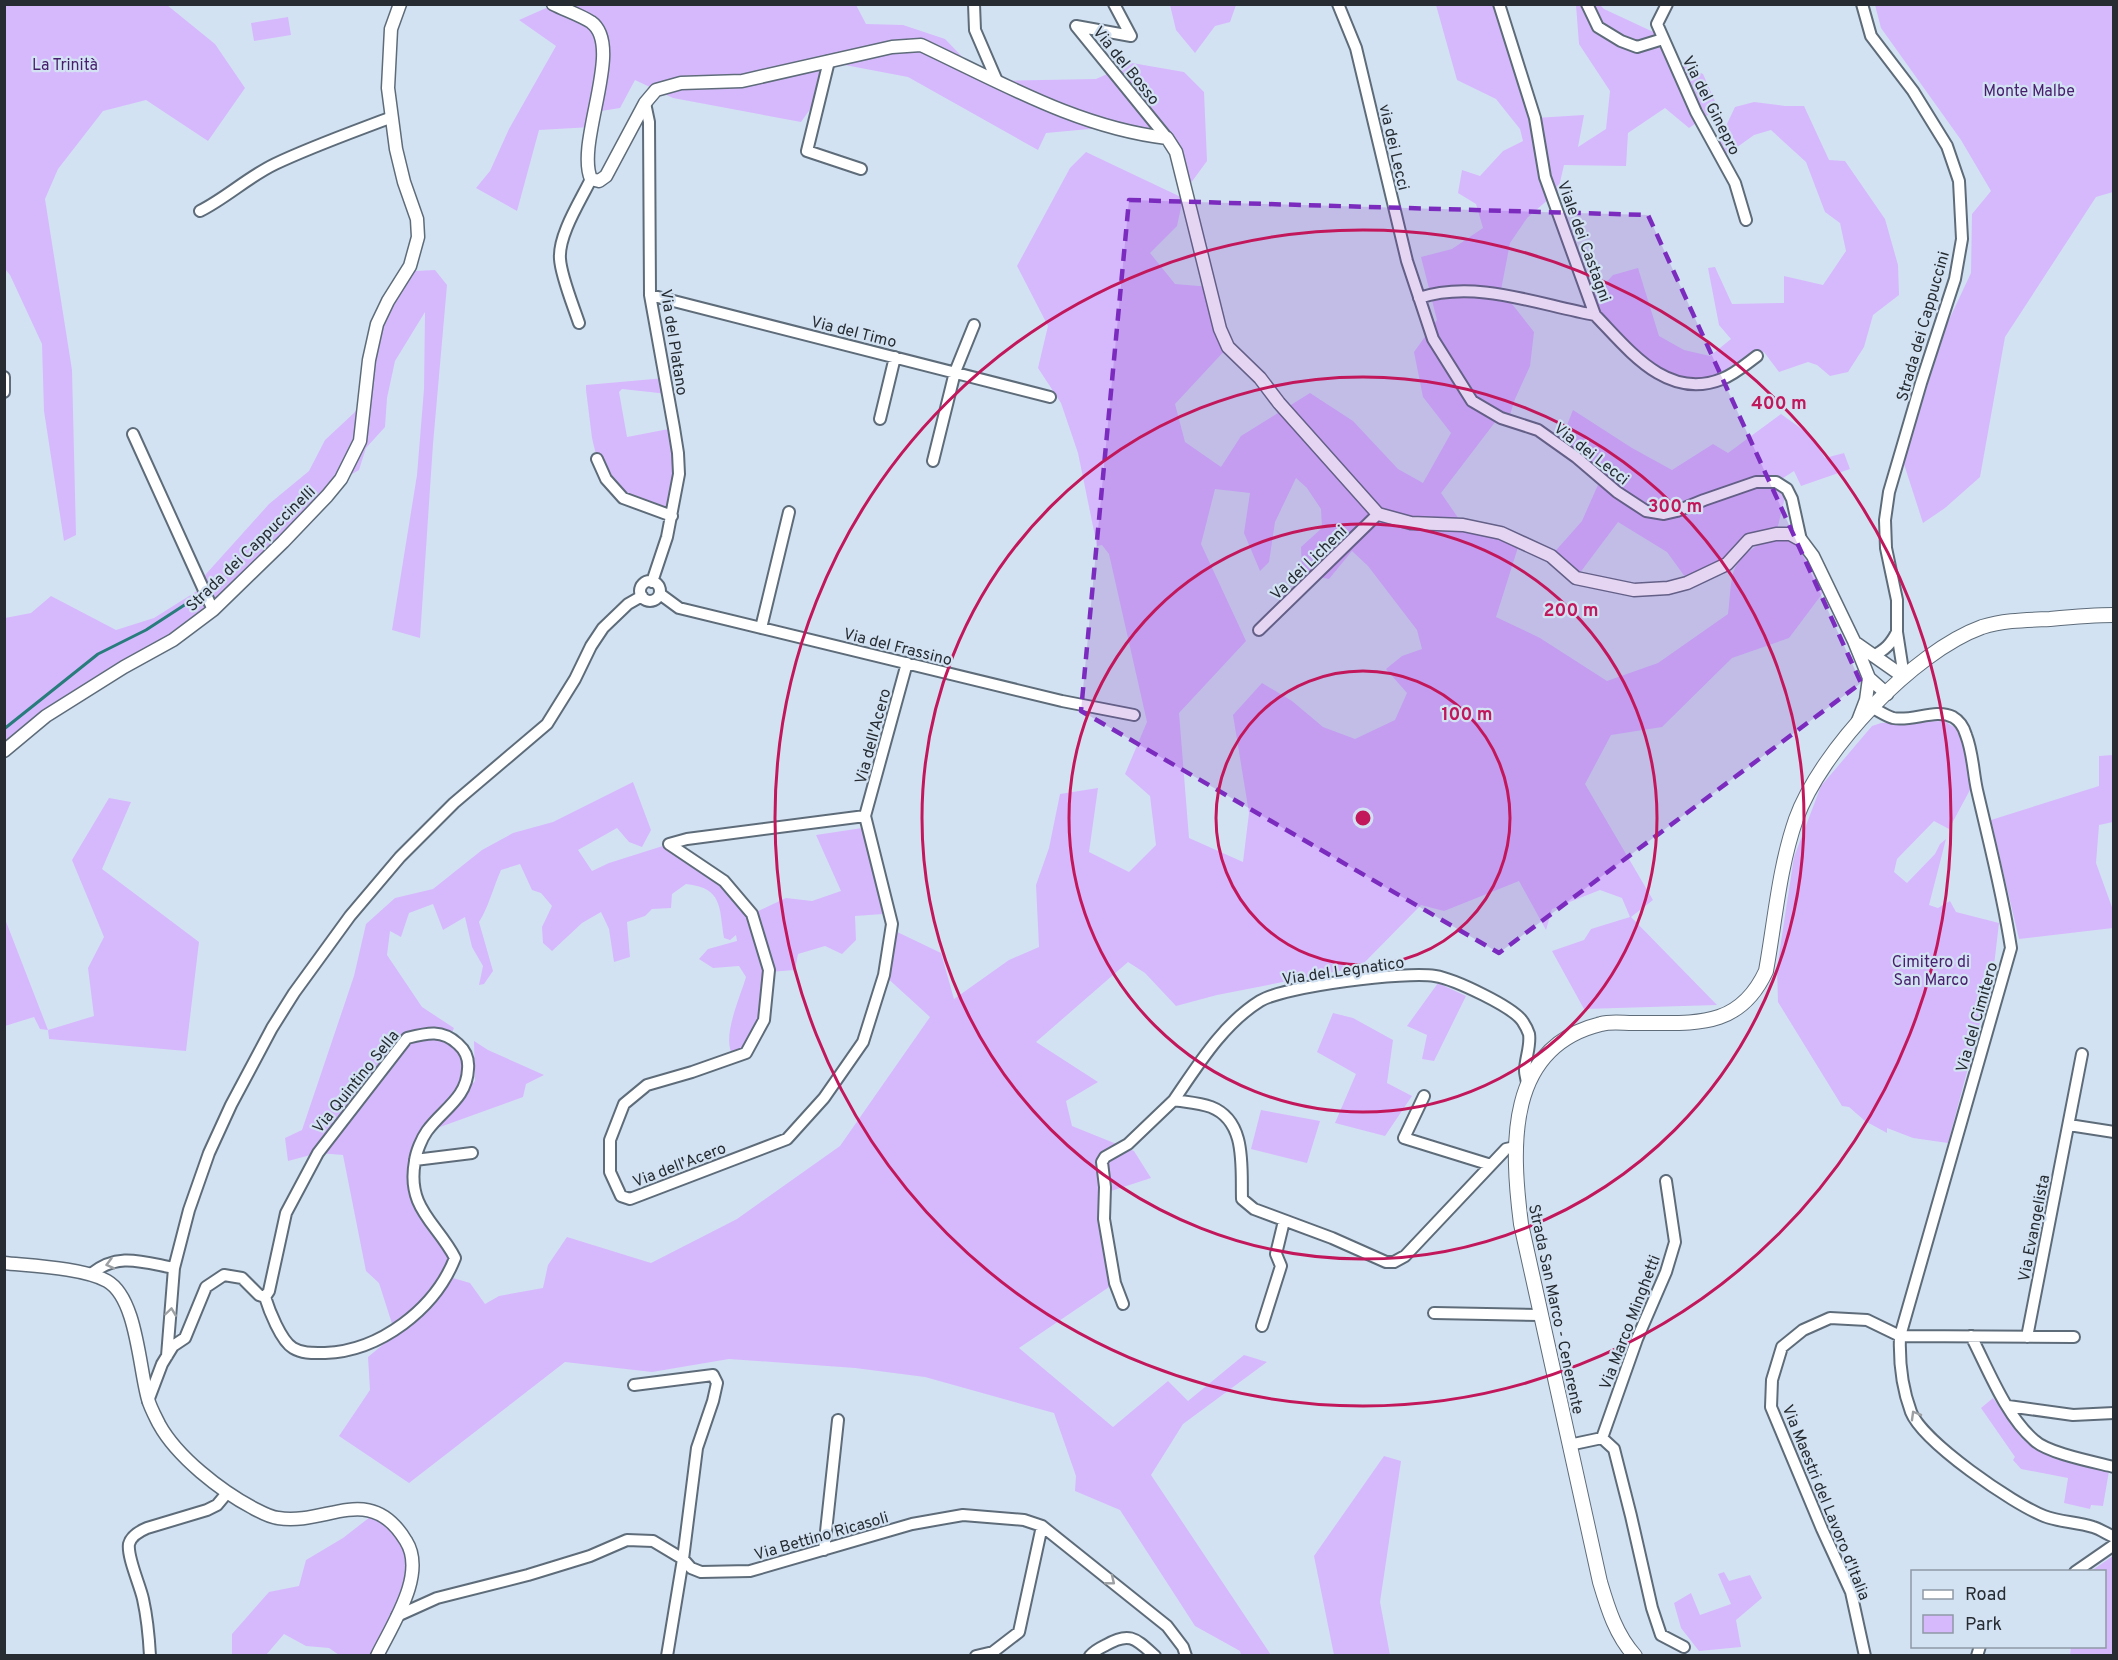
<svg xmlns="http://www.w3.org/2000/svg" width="2118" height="1660" font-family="Overpass,sans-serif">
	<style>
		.green { fill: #d6b9fd; fill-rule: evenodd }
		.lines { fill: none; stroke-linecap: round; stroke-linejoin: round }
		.stream { stroke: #287c7c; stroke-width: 3 }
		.minor-casing { stroke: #5e6c7a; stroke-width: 14 }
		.tertiary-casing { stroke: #5e6c7a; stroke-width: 15 }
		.secondary-casing { stroke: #5e6c7a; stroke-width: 16 }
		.minor { stroke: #fff; stroke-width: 10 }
		.tertiary { stroke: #fff; stroke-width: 12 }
		.secondary { stroke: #fff; stroke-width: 14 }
		.oneway { stroke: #9da0a3 }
		.marked { fill: #7b2cbf; fill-opacity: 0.2; stroke: #7b2cbf; stroke-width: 4.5; stroke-dasharray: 12 8; stroke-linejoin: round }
		.ring { fill: none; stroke: #c2185b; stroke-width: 3 }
		.labels { text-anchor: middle; stroke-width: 4.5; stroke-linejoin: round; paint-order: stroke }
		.park-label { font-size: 16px; fill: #471e6c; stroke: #d3e2f2 }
		.street-label { font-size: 16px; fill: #262c32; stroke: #d3e2f2 }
		.centre { fill: #c2185b; stroke: #d3e2f2; stroke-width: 3 }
		.ring-label { font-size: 18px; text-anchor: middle; font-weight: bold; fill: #c2185b; stroke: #d3e2f2; stroke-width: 4.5; stroke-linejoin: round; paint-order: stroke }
	</style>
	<rect width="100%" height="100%" fill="#d3e2f2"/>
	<!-- green -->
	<path class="green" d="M4 5H167L215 44 245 88 208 141 146 100 103 111 58 169 45 199 72 370 76 535 64 541 44 411 42 344 10 275 5 269Z
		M553 5H856L866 24 903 25 945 39 977 72 997 81 1096 79 1132 63 1184 72 1204 92 1207 161 1185 191 1164 134 1111 127 1046 133 1038 150 908 77 829 62 821 94 801 122 673 98 635 80 620 108 595 112 592 127 539 130 517 211 476 188 490 171 509 129 556 46 519 20Z
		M1170 5V4L1236 5 1230 22 1215 26 1195 53 1176 30Z
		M1436 5H1499L1535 118 1584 115 1578 147 1606 129 1610 91 1579 44 1576 5H1600L1604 9 1662 36 1672 60 1703 74 1718 108 1689 128 1665 108 1628 133 1626 166 1564 165 1558 191 1527 218 1510 243 1501 290 1534 332 1530 366 1515 399 1508 421 1499 417 1441 493 1463 525 1520 541 1496 617 1540 638 1607 681 1658 663 1728 614C1730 602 1730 578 1735 568 1745 549 1777 528 1797 543 1812 553 1818 575 1825 590L1789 638 1732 658 1662 727 1611 735 1585 784 1653 900 1631 917 1717 1005 1584 1009 1552 951 1584 940 1591 929 1630 917 1622 898 1600 890 1552 909 1546 930 1519 881 1444 911 1421 905 1360 967 1217 995 1176 1006 1145 973 1128 962 1036 1042 1098 1082 1066 1101 1072 1126 1134 1151 1151 1178 1111 1191 1104 1219 1115 1283 1019 1348 1113 1427 1168 1381 1188 1401 1244 1355 1267 1362 1183 1424 1151 1475 1271 1655H1241L1240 1651 1195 1626 1120 1510 1075 1491 1076 1476 1054 1413 925 1377 855 1368 729 1359 652 1372 565 1362 409 1483 339 1436 370 1390 368 1357 439 1298 453 1278 470 1283 485 1304 499 1296 543 1288 548 1265 567 1237 651 1263 737 1219 840 1146 930 1017 884 975 891 929 941 953 954 999 1009 960 1039 947 1036 885 1049 848 1060 794 1098 788 1089 852 1129 872 1156 845 1150 796 1125 774 1147 722 1109 554 1102 545 1097 546 1078 453 1061 403 1038 368 1048 326 1017 266 1070 168 1086 152 1183 198 1177 226 1150 253 1175 284 1210 287 1228 347 1175 404 1185 442 1221 467 1241 436 1310 393 1353 421 1398 469 1423 483 1451 433 1423 397 1414 352 1437 320 1421 257 1452 249 1483 228 1476 204 1458 193 1462 170 1480 176 1503 151 1523 141 1520 129 1496 99 1457 80ZM1296 478 1307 488 1321 509 1322 528 1301 547 1302 573 1329 579 1352 551 1368 566 1417 630 1422 649 1402 656 1386 669 1407 693 1395 720 1355 739 1323 727 1292 701 1262 683 1233 715 1249 813 1243 862 1189 838 1179 713 1246 641 1201 544 1215 489 1250 493 1244 533 1260 571 1269 562 1275 522Z
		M1875 5H2113V192L2096 197 2005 337 1980 477 1945 508 1923 523 1903 461 1947 324 1971 273 1972 214 1991 191 1961 140 1881 28Z
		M288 17 291 35 254 41 251 23Z
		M1754 102 1785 106H1804L1829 160 1845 161 1885 219 1898 265 1899 295 1873 315 1864 347 1848 372 1830 376 1817 365 1808 362 1779 372 1764 352 1700 385 1656 372 1595 315 1594 295 1613 275 1638 268 1659 336 1684 350 1710 356 1731 339 1719 325 1708 268 1715 267 1732 304 1784 303V276L1823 285 1846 251 1840 223 1825 212 1806 162 1771 130 1754 135 1722 158 1716 147 1735 107Z
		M435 270 447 285 433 444 420 638 392 630 417 475 424 389 425 312 395 361 387 398 385 427 366 448 359 470 338 482 213 610 5 751V618L31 613 51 596 116 630 154 618 197 591 206 574 269 504 309 471 325 440 354 413 365 398 388 301 415 271Z
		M665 378 668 394 622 389 619 392 627 437 674 428 678 453 672 516 623 498 597 459 592 438 586 390V385Z
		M1573 410 1632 448 1672 470 1713 444 1728 453 1781 414 1810 435 1825 458 1844 453 1850 469 1801 486 1794 471 1777 482 1787 489 1776 534 1749 540 1727 564 1688 581 1667 552 1618 522 1576 578 1551 556 1582 521 1601 478 1559 445Z
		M1944 721 1962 732 1968 759 1971 788 1949 829 1934 821 1897 859 1894 872 1907 883 1935 854 1940 844 1946 839 1929 905 1938 908 1950 901 1956 912 1999 923 1993 974 1948 1143 1913 1138 1887 1128V1133L1865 1121 1849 1107 1842 1106 1778 1002 1777 968 1794 857 1821 786 1872 726 1881 723Z
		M2113 755V822L2099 825 2096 863 2113 910V928L2019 939 1991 820 2099 786V756Z
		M633 782 651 830 642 847 629 842 617 828 578 850 592 871 609 863 669 844 724 881 752 914 786 898 812 901 841 891 816 835 862 828 883 914 855 916 856 940 842 954 825 946 798 954 795 970 769 972 764 1020 746 1053 734 1057C720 1040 740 998 746 977L739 966 713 968 699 959 708 949 737 941 736 935 730 940 724 938C719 907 723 888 686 884L672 894 671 908 652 909 645 916 627 922 630 957 614 962 609 929 601 912 582 923 552 951 543 943 542 927 552 906 541 893 532 890 520 864 501 870C493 888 489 906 479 922L493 971 484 984 479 985 483 966 472 947 465 917 443 930 433 904 409 913 401 937 390 931 387 955 422 1007 454 1028 450 1037 469 1060 463 1094 475 1081 474 1041 488 1050 544 1075 526 1084 523 1097 429 1131 424 1138 414 1190 455 1258 448 1277 394 1330 379 1283 366 1271 343 1155 318 1153 288 1161 285 1138 302 1130 354 976 366 924 395 898 433 889 482 850 513 833 553 822Z
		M109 798 131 802 102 869 199 942 186 1051 49 1039 48 1030 40 1029 34 1017 5 1026V919L48 1030 94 1016 88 968 104 937 72 860Z
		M1438 983 1466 996 1434 1061 1422 1059 1427 1035 1407 1026Z
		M1333 1013 1353 1018 1393 1040 1387 1083 1412 1096 1385 1136 1335 1123 1356 1074 1317 1052Z
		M1261 1110 1320 1121 1307 1163 1251 1149Z
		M1993 1398 2022 1439 2109 1471 2103 1506 2091 1505 2090 1509 2064 1503 2068 1478 2021 1469 2013 1460 2015 1457 1981 1408Z
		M1384 1456 1401 1461 1380 1602 1390 1655H1334L1314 1556Z
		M370 1517 387 1526 398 1538 406 1557V1583L372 1655H339L329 1648 306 1646 284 1634 266 1655 232 1656V1634L269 1592 299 1586 306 1560 343 1538Z
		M2113 1556V1655H2070L2071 1647 2104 1646V1572L2091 1571Z
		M1724 1572 1729 1581 1750 1575 1762 1598 1736 1620 1741 1647 1699 1651 1681 1628 1674 1603 1691 1593 1700 1615 1731 1604 1718 1574Z"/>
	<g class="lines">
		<!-- stream -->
		<path class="stream" d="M4 729 98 654 146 630 186 604"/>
		<defs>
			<path id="minor" d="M974 4 975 30 997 81
				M1114 4 1131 36 1076 26 1167 138
				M1338 4 1356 48 1407 261 1433 339 1472 401 1501 418 1538 430 1576 457 1617 492 1646 511 1664 514 1677 511 1704 500 1756 482H1776L1787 489 1792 499 1801 540
				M1587 4 1598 27 1621 41 1637 47 1663 39
				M1667 4 1657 24 1696 112 1735 183 1746 220
				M1862 4 1871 36 1913 91 1947 146 1959 181 1962 239 1955 279 1921 383 1889 492 1885 520 1886 548 1897 600V632L1904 677
				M829 61 807 151 861 169
				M645 103 649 122 650 295 674 428 678 453 679 474 667 537 652 582
				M200 211C226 198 248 177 275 164 313 146 353 132 392 117
				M650 295 1050 397
				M1419 298C1476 279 1539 305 1595 315L1545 177 1535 118 1499 4
				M1595 315C1629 350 1667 401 1722 379 1735 374 1746 364 1757 356
				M579 323C573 305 561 276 560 259 558 235 581 200 591 179
				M4 377V392
				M880 419 895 357
				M133 434 213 610
				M597 459 606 479 623 498 672 516
				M933 461 955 372 974 325
				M640 591a10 10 0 1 1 20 0a10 10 0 1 1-20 0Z
				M660 594 679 608 1062 701 1134 715
				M761 628 789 512
				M1259 630 1378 514
				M1873 656C1885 650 1891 644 1897 632
				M1873 708C1879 711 1886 716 1893 718 1912 722 1936 708 1953 717 1960 721 1964 728 1966 735 1973 753 1973 772 1977 790 1989 842 2003 895 2011 948L1900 1336C1899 1362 1902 1388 1911 1412 1923 1442 2013 1504 2044 1516 2059 1522 2077 1522 2093 1527 2100 1529 2107 1534 2114 1537
				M865 816 892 924 884 975 863 1042 824 1098 787 1139 630 1199 621 1196 610 1172V1140L624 1104 647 1085 692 1072 746 1053 764 1020 769 970 752 914 724 881 669 844 687 839 865 816 907 663
				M1424 1096 1404 1138 1491 1165
				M1174 1100C1198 1065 1223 1024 1260 1001 1285 986 1406 971 1435 976 1454 979 1514 1007 1523 1022 1525 1025 1528 1031 1529 1034 1531 1046 1525 1059 1525 1071 1525 1075 1527 1080 1527 1084
				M2069 1125 2114 1132
				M415 1160 472 1153
				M91 1274C118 1252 142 1262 174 1268
				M1123 1304 1115 1283 1104 1219 1105 1187 1102 1162 1105 1157 1128 1144 1174 1100C1186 1102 1200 1103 1211 1107 1247 1121 1241 1167 1242 1199L1254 1209 1332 1238 1386 1262H1394L1405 1256 1506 1149 1515 1147
				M1434 1313 1540 1315
				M1262 1326 1281 1266 1276 1254 1284 1221
				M1971 1336C1988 1369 2006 1416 2034 1440 2047 1453 2094 1462 2114 1467
				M2027 1337 2082 1054
				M167 1356 174 1268 189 1210 209 1153 231 1105 272 1028 294 993 350 916 400 857 454 803 547 724 575 679 591 646 603 628 628 604 642 596
				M634 1385 713 1375 717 1383 713 1401 697 1448 683 1559 667 1656
				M148 1401 162 1364 173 1346 185 1338 206 1287 224 1275 242 1278 259 1295 265 1297 269 1291 286 1213 318 1153 407 1038C427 1033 442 1029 458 1044 466 1051 469 1059 468 1069 467 1098 443 1109 427 1131 422 1138 416 1152 415 1161 406 1208 437 1223 455 1258 435 1309 380 1351 325 1353 314 1353 303 1354 293 1348 281 1341 269 1310 265 1297
				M2008 1406 2073 1415 2114 1413
				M1602 1438 1637 1339 1666 1272 1675 1242 1666 1181
				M1569 1445 1602 1438 1614 1449 1631 1516 1652 1608 1661 1635 1684 1647
				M824 1550 838 1420
				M2075 1572 2114 1545
				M397 1616 437 1598 528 1575 590 1556 627 1540 653 1541 683 1559 691 1568 701 1572 750 1571 912 1524 963 1515 1024 1520 1042 1526 1167 1626 1183 1647 1186 1656
				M150 1656C149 1637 147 1617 143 1599 140 1585 127 1557 129 1544 131 1536 140 1531 147 1528L207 1510 217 1505 227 1493
				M976 1656 993 1652 1019 1632 1042 1526
				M1090 1656C1095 1650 1100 1648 1106 1645 1130 1631 1136 1639 1155 1656
				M1865 1656 1851 1592 1822 1529 1771 1407 1772 1380 1782 1347 1803 1330 1830 1318 1867 1320 1900 1336 2074 1337
				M1977 1656 1980 1646"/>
			<path id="tertiary" d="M553 4C565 10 580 15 591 22 625 46 575 142 591 179L599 181 606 176 645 103 656 90 681 83 742 81 892 47 921 45C1000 82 1079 128 1167 138L1176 152 1220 329 1228 347 1260 378 1279 403 1378 514 1411 523 1463 525 1501 533 1551 556 1576 578 1634 590 1668 588 1687 583 1727 564 1749 540 1776 534H1790L1801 540 1813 556 1854 641 1869 678 1887 694
				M1857 644 1904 677
				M1858 721 1866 700 1869 678
				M4 751 46 716 124 667 173 640 213 610 283 542 327 496 341 479 360 441 369 360 377 324 388 301 410 266 418 237 417 219 404 182 396 149 388 88 391 29 400 4
				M4 1263C33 1266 83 1268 107 1281 137 1298 139 1368 148 1399 150 1407 155 1416 159 1424 177 1457 221 1491 253 1508 261 1512 269 1517 278 1518 327 1526 370 1481 406 1541 427 1574 392 1625 377 1656"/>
			<path id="secondary" d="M1635 1656C1616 1635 1608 1609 1600 1582L1521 1224C1511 1146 1506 1047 1601 1024 1611 1021 1623 1023 1633 1023 1690 1022 1738 1032 1766 971 1775 921 1779 868 1796 819 1821 750 1913 652 1982 627 2004 620 2027 620 2050 619 2071 617 2092 615 2114 615"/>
		</defs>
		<!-- minor casing -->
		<use href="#minor" class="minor-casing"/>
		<!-- tertiary casing -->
		<use href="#tertiary" class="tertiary-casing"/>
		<!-- secondary casing -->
		<use href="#secondary" class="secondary-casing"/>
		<!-- minor -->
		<use href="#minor" class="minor"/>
		<!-- tertiary -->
		<use href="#tertiary" class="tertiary"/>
		<!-- secondary -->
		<use href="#secondary" class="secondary"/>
	</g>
	<!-- one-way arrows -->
	<defs><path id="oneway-chevron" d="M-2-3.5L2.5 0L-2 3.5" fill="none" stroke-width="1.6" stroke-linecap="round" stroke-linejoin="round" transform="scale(1.5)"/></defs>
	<g class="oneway">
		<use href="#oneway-chevron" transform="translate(110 1264) rotate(165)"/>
		<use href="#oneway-chevron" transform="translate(171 1312) rotate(-82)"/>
		<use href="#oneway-chevron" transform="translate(1915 1415) rotate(-120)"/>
		<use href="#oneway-chevron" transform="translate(1111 1581) rotate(39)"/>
	</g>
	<!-- marked area -->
	<path class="marked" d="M1129 200 1648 215 1861 683 1499 953 1081 711Z"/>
	<!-- distance rings -->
	<g class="ring">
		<circle cx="1363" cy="818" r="147"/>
		<circle cx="1363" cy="818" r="294"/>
		<circle cx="1363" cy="818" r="441"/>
		<circle cx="1363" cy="818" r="588"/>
	</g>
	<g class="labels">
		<!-- park labels -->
		<g class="park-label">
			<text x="65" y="70">La Trinità</text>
			<text x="2029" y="96">Monte Malbe</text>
			<text x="1931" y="967">Cimitero di<tspan x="1931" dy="18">San Marco</tspan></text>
		</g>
		<!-- street labels -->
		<g class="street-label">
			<text transform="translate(1127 65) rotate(51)" y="6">Via del Bosso</text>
			<text transform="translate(1712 105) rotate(63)" y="6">Via del Ginepro</text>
			<text transform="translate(1395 147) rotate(77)" y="6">via dei Lecci</text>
			<text transform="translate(1585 241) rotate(70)" y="6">Viale dei Castagni</text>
			<text transform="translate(1922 326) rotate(-74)" y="6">Strada dei Cappuccini</text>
			<text transform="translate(854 331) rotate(14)" y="6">Via del Timo</text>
			<text transform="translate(675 342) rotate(81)" y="6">Via del Platano</text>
			<text transform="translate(1592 453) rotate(38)" y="6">Via dei Lecci</text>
			<text transform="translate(250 548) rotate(-44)" y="6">Strada dei Cappuccinelli</text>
			<text transform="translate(1308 562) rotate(-44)" y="6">Va dei Licheni</text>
			<text transform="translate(898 646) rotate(14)" y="6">Via del Frassino</text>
			<text transform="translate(872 736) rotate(-75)" y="6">Via dell'Acero</text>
			<text transform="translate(1343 970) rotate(-8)" y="6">Via del Legnatico</text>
			<text transform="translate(1976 1017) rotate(-74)" y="6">Via del Cimitero</text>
			<text transform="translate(355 1081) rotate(-51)" y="6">Via Quintino Sella</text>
			<text transform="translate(679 1164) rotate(-21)" y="6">Via dell'Acero</text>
			<text transform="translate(2033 1228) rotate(-79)" y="6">Via Evangelista</text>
			<text transform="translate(1557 1309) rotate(78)" y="6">Strada San Marco - Cenerente</text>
			<text transform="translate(1629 1322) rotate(-69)" y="6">Via Marco Minghetti</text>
			<text transform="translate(1827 1502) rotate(68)" y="6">Via Maestri del Lavoro d'Italia</text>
			<text transform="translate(821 1535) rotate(-16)" y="6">Via Bettino Ricasoli</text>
		</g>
	</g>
	<circle cx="1363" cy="818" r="9" class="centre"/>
	<g class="ring-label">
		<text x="1779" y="409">400 m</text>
		<text x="1675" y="512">300 m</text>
		<text x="1571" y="616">200 m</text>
		<text x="1467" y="720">100 m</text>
	</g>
	<!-- border -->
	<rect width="2118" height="1660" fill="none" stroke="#262c32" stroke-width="12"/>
	<!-- legend -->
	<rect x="1911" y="1570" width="195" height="78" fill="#d3e2f2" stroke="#8e99a5" stroke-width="1.5"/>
	<rect x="1923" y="1590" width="30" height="9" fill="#ffffff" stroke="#8e99a5" stroke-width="1.5"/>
	<text x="1965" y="1600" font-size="18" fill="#262c32">Road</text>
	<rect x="1923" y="1615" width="30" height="18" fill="#d6b9fd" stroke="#8e99a5" stroke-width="1.5"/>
	<text x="1965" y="1630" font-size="18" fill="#262c32">Park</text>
</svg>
